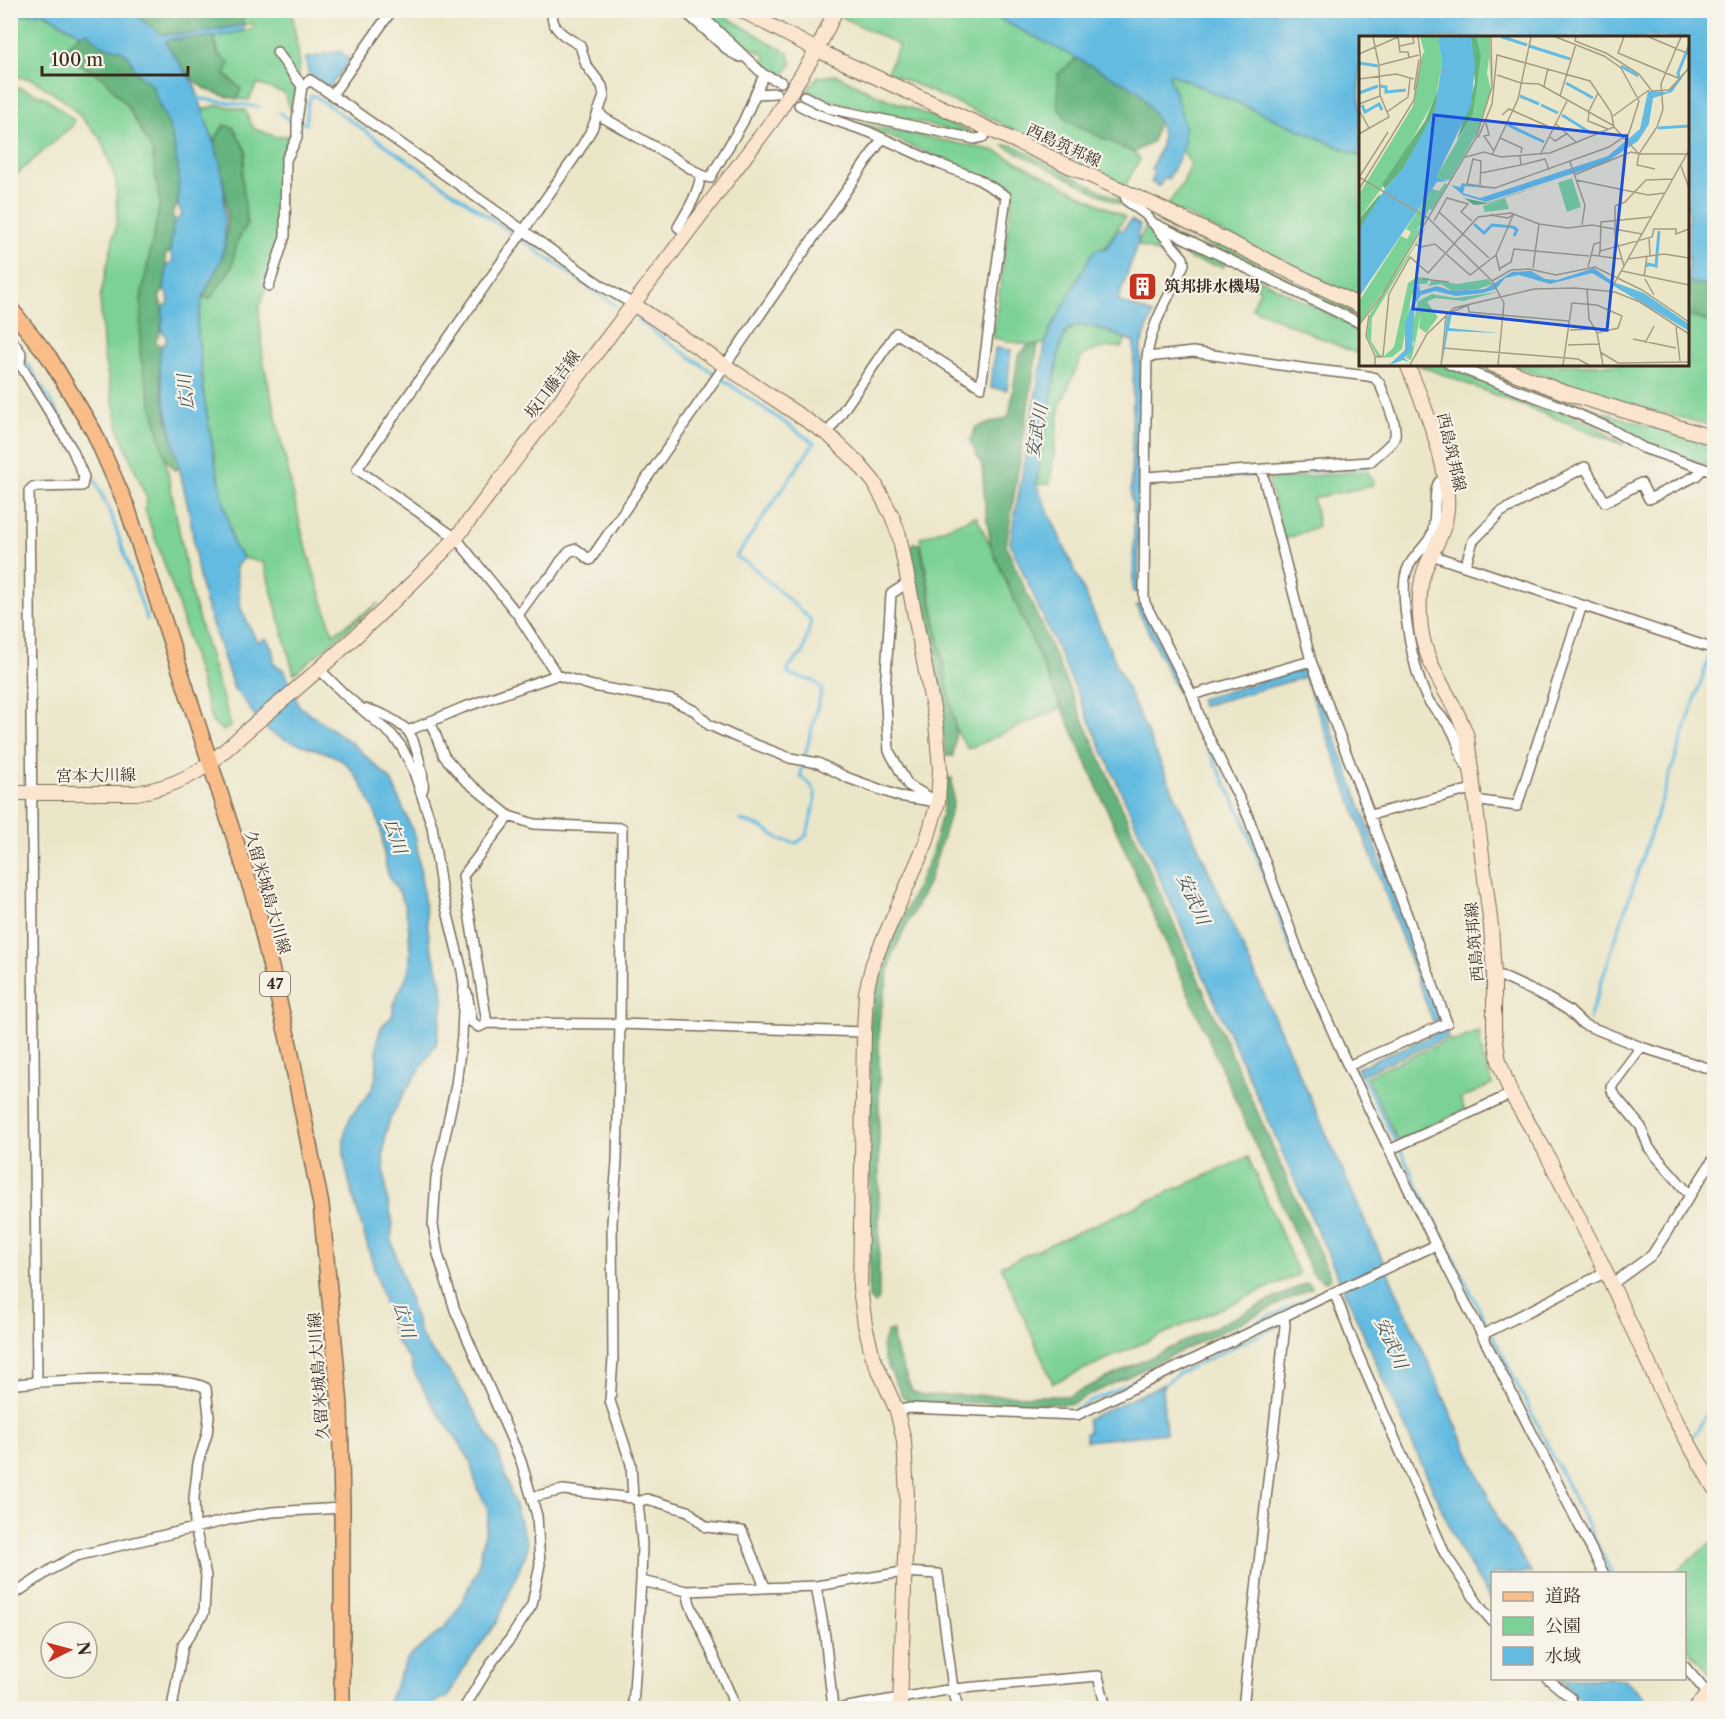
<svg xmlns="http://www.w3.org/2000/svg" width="1725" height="1719" font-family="'Libre Caslon Text','Noto Serif JP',serif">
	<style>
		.green { fill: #7cd296; stroke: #5c7e5a; stroke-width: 1.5 }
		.forest { fill: #65b47f; stroke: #506f4e; stroke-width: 1.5 }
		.water { fill: #64bbe1; stroke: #507280; stroke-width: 1.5 }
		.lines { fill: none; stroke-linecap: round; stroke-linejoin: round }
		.stream { stroke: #64bbe1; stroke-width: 3 }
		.street-casing { stroke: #796c5a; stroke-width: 12 }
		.secondary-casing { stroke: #796c5a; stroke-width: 16 }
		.primary-casing { stroke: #796c5a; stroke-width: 18 }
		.street { stroke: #fff; stroke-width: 9 }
		.secondary { stroke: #fce5cf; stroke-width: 14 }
		.primary { stroke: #f8bd88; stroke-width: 15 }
		.labels { text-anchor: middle; stroke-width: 4.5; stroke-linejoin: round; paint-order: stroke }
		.shield { fill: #f7f3e8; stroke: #73665b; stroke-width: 1.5 }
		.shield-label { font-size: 15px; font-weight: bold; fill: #3b2a1e }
		.street-label { font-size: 16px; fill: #3b2a1e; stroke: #f7f3e8 }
		.poi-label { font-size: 16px; font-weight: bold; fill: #3b2a1e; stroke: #f7f3e8; text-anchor: start }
		.water-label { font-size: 18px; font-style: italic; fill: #475658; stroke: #f7f3e8 }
		.inset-river { fill: none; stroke: #64bbe1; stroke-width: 3 }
		.inset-road { fill: none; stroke: #a59b85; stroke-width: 1.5 }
		.view { fill: #1d4ed8; fill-opacity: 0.15; stroke: #1d4ed8; stroke-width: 3 }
		.inset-edge { fill: none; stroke: #3b2a1e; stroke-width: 3 }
	</style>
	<rect width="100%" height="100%" fill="#f7f3e8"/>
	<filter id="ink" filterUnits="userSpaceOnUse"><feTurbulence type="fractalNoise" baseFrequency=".0167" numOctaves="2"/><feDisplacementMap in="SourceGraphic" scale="12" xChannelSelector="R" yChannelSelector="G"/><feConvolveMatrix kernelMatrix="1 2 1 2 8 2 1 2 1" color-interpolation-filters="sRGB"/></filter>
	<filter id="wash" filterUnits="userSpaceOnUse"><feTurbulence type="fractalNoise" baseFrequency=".008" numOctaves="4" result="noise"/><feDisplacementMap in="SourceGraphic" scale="24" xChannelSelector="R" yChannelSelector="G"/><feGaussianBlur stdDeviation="1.35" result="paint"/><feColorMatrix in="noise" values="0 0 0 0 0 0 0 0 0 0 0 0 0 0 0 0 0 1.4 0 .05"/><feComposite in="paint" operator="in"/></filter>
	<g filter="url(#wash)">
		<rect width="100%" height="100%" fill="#ece6c9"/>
		<!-- green -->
		<path class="green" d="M238 11H292L300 65 292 113 284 93 257 84 249 100 237 99 241 89 225 74 214 37 253 29 254 23 243 25 242 15Z
			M702 11H716L788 53 792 63 784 75 765 65V55L721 30Z
			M830 11H984L1077 58 1058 74 1067 121 1134 153 1140 159 1125 186 988 117 887 72 899 45Z
			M44 13 80 34 66 48 75 61 102 77 127 105 152 150 160 204 141 298 140 355 165 458 192 597 231 726 223 731 212 722 176 597 145 510 147 499 119 431 104 358 100 298 117 222 116 180 100 138 67 102 32 79 11 76V16Z
			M1171 74 1360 156V299L1167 206 1183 183 1191 164 1182 151C1186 122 1178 103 1168 75Z
			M836 75 877 95 971 132 962 133 827 100 806 90 818 77Z
			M11 85 45 97 74 120 73 125 11 179Z
			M218 105 245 110 253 128 276 137 290 135 282 157V239L259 308 263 360 303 537 333 634 379 603 294 674 264 563 244 558 234 547 217 471 204 398 197 323 203 296 210 299 232 267 237 242 247 223 242 177 246 151 234 128 224 125 214 142 202 110Z
			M858 123 996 151 1125 217 1050 330 1045 344 1029 345 993 338 1013 190Z
			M1003 145H1013L1135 208 1141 215Z
			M1142 206 1360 312V318L1354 316 1158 221Z
			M1146 226 1173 253 1177 261 1137 244Z
			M1166 233 1226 261 1223 267 1190 259Z
			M1244 278H1257L1360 329V355L1252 308 1260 290Z
			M1688 315 1714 324V426L1612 401 1510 365 1688 364Z
			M1087 324 1126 339 1121 348C1107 345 1095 350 1082 356L1060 406 1050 484H1036L1060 347C1066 331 1070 327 1087 324Z
			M1418 365H1441L1590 423 1624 445Z
			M1462 365H1474L1615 416 1714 445V467L1644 445 1593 415Z
			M1367 471 1374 482 1371 486 1313 498 1318 526 1284 540 1268 480Z
			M976 516 991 547 1061 708 968 749 956 730 920 538Z
			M1479 1031 1483 1059 1493 1084 1460 1099 1465 1110 1398 1141 1366 1076 1451 1039 1453 1042Z
			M1248 1157 1299 1274 1053 1383 1001 1266Z
			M1714 1540V1676L1713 1677 1685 1645 1684 1574 1674 1573Z"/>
		<!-- forest -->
		<path class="forest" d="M131 11H238L242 15 243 25 191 34H160Z
			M88 32 101 44 121 50 129 57 136 72 152 85 159 105 169 125 177 159 179 173 178 205 172 212 174 220 170 252 165 255C167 268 168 287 159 297 165 312 164 329 155 341L161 346C156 387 170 429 180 468L175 470 165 458 140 355 141 298 160 204 152 150 127 105 102 77 75 61 66 47 80 34Z
			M214 37 218 54 229 63 225 75 241 89 237 99C193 90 190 77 165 42L172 39Z
			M1077 58 1138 89 1158 120 1153 141 1134 153 1067 121 1058 107V74Z
			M224 125 234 128 246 151 242 177 247 224 237 242 232 267 210 299 203 296C211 280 222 262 225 244 231 213 223 172 214 142Z
			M1688 281 1714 288V324L1688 315Z
			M1029 345H1038L1006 546 1331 1278 1325 1282 1312 1273 991 547 985 505 982 466 970 441 976 427 1009 417 1018 356Z
			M913 543 920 544 956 730 953 756H946L938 693 909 548Z
			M947 778H952L953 804 929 881 892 955 879 1022V1299L875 1304 869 1299 870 1023 879 968 931 856 943 810Z
			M1307 1283 1312 1288 1071 1404 910 1402 902 1396 884 1358 882 1346 887 1332 893 1331 894 1345 912 1391 923 1395 1069 1396Z"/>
		<!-- water -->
		<path class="water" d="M11 10 131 11 160 34H191L243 25 244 31 214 37 172 39 165 42 194 84 220 162 224 190 225 244 220 262 203 296 197 323 204 398 217 471 234 547 244 558 236 566 241 609 256 640 260 642 262 639H267L273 651 274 664 285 671 299 706 353 744 391 780 416 839 430 944 442 984 443 1005 436 1045 405 1092 391 1117 386 1131 383 1157 387 1198 393 1223 391 1239 419 1331 426 1344 456 1380 497 1450 527 1543V1550L498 1620 464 1668 447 1698C440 1698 435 1702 432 1708H385L407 1659 445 1627 460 1606 478 1567 488 1519V1509L477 1488 470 1461 459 1442 432 1404 413 1370 411 1361 395 1340 354 1200C347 1175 337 1142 350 1118 357 1106 370 1097 374 1084 381 1065 372 1043 383 1025 386 1021 390 1019 393 1015 391 995 410 983 410 959 410 940 409 914 401 896 398 889 392 883 389 876 383 863 384 846 381 831 377 813 359 775 345 763 323 746 292 747 269 731 254 720 248 701 234 689L204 599 198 572 190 516 165 404 159 365 161 346 167 341 165 334 162 332 163 307 169 303 168 294 164 291 167 265 172 262 173 259 170 252 174 220 180 218 182 214 178 205 179 173 174 144 169 125 159 105 152 85 136 72 129 57 121 50 101 45 88 32 80 34 44 13 11 16Z
			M984 11H1714V288L1688 281V38H1360V156L1171 74 1169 76C1177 100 1191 128 1181 153 1178 162 1173 170 1168 179L1165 177 1159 186 1151 182 1154 172 1151 170 1161 146 1162 134 1158 120 1138 90Z
			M340 51 350 60 329 88 308 73 306 58Z
			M1131 220 1140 225 1137 237 1139 239 1118 301 1153 314 1141 345 1138 496 1139 592H1133L1134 515 1131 497 1134 342C1118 336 1078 314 1065 333 1063 336 1062 343 1060 347L1036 484 1500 1523 1532 1573 1492 1574V1602L1460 1550 1010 543 1045 344 1050 330 1094 250 1106 248 1118 229 1123 230Z
			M995 348 1011 350 1007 390 991 388Z
			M1141 604 1192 708 1187 711 1136 606Z
			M1309 668 1440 1019 1433 1022 1305 677 1202 706 1200 699Z
			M1444 1030 1448 1037 1360 1075 1357 1068Z
			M1166 1383 1162 1391 1166 1433 1086 1441 1085 1433 1089 1432 1087 1419Z
			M1559 1679H1625L1654 1708H1590Z"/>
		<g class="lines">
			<!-- stream -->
			<path class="stream" d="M195 98 259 107
				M280 113 294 123
				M300 123 306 124 307 107 311 96H315L615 305
				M637 320 814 443 736 557 753 567 811 620 803 653 790 665 787 674 814 681 822 689 801 771V777L811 785 815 792V801L807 835 797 843 782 840 761 827 740 820
				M10 356 14 357
				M25 360 76 441 111 514 147 620
				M1270 474 1367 467 1371 465
				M1151 482 1257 475
				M1188 710 1243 818 1300 974
				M1589 1019 1710 654
				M1362 1075 1395 1141
				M1401 1152 1488 1327
				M1493 1336 1612 1574
				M1166 1383 1179 1373 1276 1327
				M1075 1409 1315 1295
				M1692 1439 1714 1403
				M1684 1655 1707 1680"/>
		</g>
	</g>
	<g filter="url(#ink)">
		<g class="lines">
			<defs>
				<path id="street" d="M392 10 332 95 602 286 633 304
					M553 10C548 28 567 38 580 45L586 65 602 86 604 96 592 129 579 151 357 469 456 538 518 615 557 675 593 686 672 700 695 711 709 725 738 738 790 758 818 763 848 778 898 796 938 802
					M683 10 730 52 740 57
					M696 10 764 75 781 82
					M302 86 310 80 332 95
					M755 94 776 93
					M804 96 828 108 975 139 983 137 989 129
					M799 105 816 114 869 132 939 164 976 178 1006 196 981 387 896 333 827 434
					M598 111 604 118 674 158 701 175 710 178 743 122 764 75
					M1123 191 1127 201 1146 215 1183 258 1184 264C1171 295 1151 322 1147 357
					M1153 223 1360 323
					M686 233 678 227C688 210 698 194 701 175
					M269 286 285 236 286 160 297 138V120L302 86 277 52
					M10 338 21 353 20 364 72 449 84 477 82 486 33 487 29 491 37 1382
					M1449 364 1562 407 1609 428 1643 448 1714 472
					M1262 471 1311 661 1370 815 1472 789
					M1145 477 1370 462C1377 455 1389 447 1394 439 1400 427 1384 396 1380 384L1375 378 1368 376 1308 369 1193 352 1147 357 1145 477 1144 597 1145 603 1192 695 1203 726 1248 816 1306 972 1348 1066 1436 1245 1604 1574
					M1445 481 1439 482C1432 492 1438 522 1431 536 1425 548 1412 556 1407 570 1398 596 1414 676 1428 700 1434 710 1445 719 1451 729 1461 744 1457 755 1470 770
					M1434 554 1440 558 1714 649
					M1465 566 1473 541 1501 512 1585 467 1605 502 1641 483 1649 499 1696 476 1703 469
					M909 582 891 594 885 691 889 751 908 785 932 799
					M518 615 536 590 552 575 561 561 569 552 576 549 590 560 882 139
					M320 670 344 694 392 735 401 746 413 769 432 826 441 887 462 971 464 985 462 1036 456 1085 436 1177 433 1225 438 1254 455 1310 521 1461 537 1516 540 1564 532 1605 510 1639 492 1662 464 1708
					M1192 695 1311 661
					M363 709C378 710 395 720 406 729 415 737 425 778 423 789
					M430 721 444 756 464 779 509 816 534 824 622 828 620 1024 617 1162 612 1222 613 1359 610 1401 631 1464 633 1498
					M408 731 462 708 557 675
					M1474 800 1517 806 1582 605
					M1494 975 1501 976 1546 997 1568 1010 1583 1024 1641 1047 1714 1070
					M467 993 472 1022 479 1027 487 1023 620 1024 864 1032
					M487 1023 463 876 509 816
					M1641 1047 1611 1087 1613 1093 1641 1127 1649 1148 1690 1195
					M1348 1066 1447 1023 1370 815
					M1389 1150 1511 1094
					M1612 1284 1652 1255 1714 1158
					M1334 1292 1357 1352 1445 1554 1481 1608 1492 1621
					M1482 1335 1606 1272
					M10 1385C44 1380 182 1373 206 1388L209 1416 207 1434 198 1463 194 1498 195 1527 206 1576 204 1613 183 1645 172 1708
					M897 1411 909 1408 1077 1415 1339 1290 1436 1245
					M532 1497 563 1490 633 1498 638 1502 642 1543 641 1581 687 1591 690 1604 731 1696 734 1708
					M638 1502 647 1499 688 1511 706 1527 742 1531 765 1587
					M816 1586 825 1636 833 1708
					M687 1591 816 1586 903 1572 938 1574 953 1689 958 1708
					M10 1597 52 1569 76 1556 232 1519 272 1512 342 1508
					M1684 1666 1714 1701
					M1547 1678 1571 1698 1574 1708
					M633 1708 641 1581
					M842 1708 953 1689 1098 1676 1106 1708
					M1243 1708 1285 1326 1284 1316"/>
				<path id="secondary" d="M741 10 817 50 1152 204 1360 306
					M633 304 830 436 858 463 874 482 892 516 899 535 936 723 940 769 938 802 926 843 873 963 866 992 864 1032 860 1288 865 1325 873 1357 897 1411 904 1441 907 1496 900 1708
					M1407 364C1424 405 1450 465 1447 510 1445 533 1433 549 1425 569 1418 588 1419 610 1421 628 1426 670 1455 699 1467 737L1491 926 1494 975V1029L1499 1061 1511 1094 1544 1149 1606 1272 1671 1412 1714 1488
					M1491 364 1563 392 1714 438
					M10 793H137C153 790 170 786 185 778 212 766 235 740 257 722 327 664 394 604 456 538L775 117 817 50 836 10
					M1695 1708 1714 1688"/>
				<path id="primary" d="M10 308 49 357 94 432 127 507 256 904 289 1044 321 1205 340 1405 342 1508V1708"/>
			</defs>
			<!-- street casing -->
			<use href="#street" class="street-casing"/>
			<!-- secondary casing -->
			<use href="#secondary" class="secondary-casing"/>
			<!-- primary casing -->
			<use href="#primary" class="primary-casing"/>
			<!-- street -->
			<use href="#street" class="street"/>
			<!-- secondary -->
			<use href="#secondary" class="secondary"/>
			<!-- primary -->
			<use href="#primary" class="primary"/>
		</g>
	</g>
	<!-- icons -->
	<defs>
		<symbol id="building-square" viewBox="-11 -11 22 22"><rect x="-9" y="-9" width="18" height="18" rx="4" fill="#c8321e" stroke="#f7f3e8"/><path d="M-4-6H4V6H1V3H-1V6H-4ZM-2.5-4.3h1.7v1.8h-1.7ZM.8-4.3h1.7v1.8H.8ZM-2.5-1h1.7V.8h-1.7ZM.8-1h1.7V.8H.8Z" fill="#fff"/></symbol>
	</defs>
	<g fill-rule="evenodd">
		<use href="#building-square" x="1126" y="270" width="33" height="33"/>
	</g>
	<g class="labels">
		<!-- shield labels -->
		<rect class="shield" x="260" y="972" width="30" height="24" rx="4.5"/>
		<g class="shield-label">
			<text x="275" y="989">47</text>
		</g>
		<!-- street labels -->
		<g class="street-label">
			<text transform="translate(1064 145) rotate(25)" y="6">西島筑邦線</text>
			<text transform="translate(552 384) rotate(-53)" y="6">坂口藤吉線</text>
			<text transform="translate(1452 452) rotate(77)" y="6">西島筑邦線</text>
			<text transform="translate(96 775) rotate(-1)" y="6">宮本大川線</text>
			<text transform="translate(268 892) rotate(74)" y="6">久留米城島大川線</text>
			<text transform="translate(1474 942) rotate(-95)" y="6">西島筑邦線</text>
			<text transform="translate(318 1376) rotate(-94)" y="6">久留米城島大川線</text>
		</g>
		<!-- poi labels -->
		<g class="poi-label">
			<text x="1164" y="292">筑邦排水機場</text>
		</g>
		<!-- water labels -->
		<g class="water-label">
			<text transform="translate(186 392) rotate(-96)" y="6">広川</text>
			<text transform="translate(1037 431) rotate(-80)" y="6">安武川</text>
			<text transform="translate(395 836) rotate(71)" y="6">広川</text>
			<text transform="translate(1193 899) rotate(66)" y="6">安武川</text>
			<text transform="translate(404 1320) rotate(74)" y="6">広川</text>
			<text transform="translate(1391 1343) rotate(66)" y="6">安武川</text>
		</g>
	</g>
	<!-- overview -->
	<g transform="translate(1359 36)">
		<rect width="330" height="330" fill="#ece6c9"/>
		<path d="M61 1H79L83 27 77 61 36 134 0 183V158L54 70 64 16 66 19ZM117 1H131L132 52 130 21 128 37 132 54 118 97 91 144 76 143 114 78 120 24ZM213 142 222 171 208 176 199 147ZM86 147 88 149 73 174 70 173 64 188 55 195 63 190 30 247 0 288V265L42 200 48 203 52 196 47 193 73 153 80 155ZM146 162 150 173 126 176 124 170ZM71 185 13 282 12 305 23 322 35 311 49 247 58 241 70 242 68 248H56V260L49 256 53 258 43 313 33 321 19 322 8 300 11 278ZM129 243 134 248 119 253 93 255 82 248 69 250 73 244 98 248ZM139 256 104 265 76 262 68 266 79 281 67 297 60 292 62 277 54 317 52 324 47 322 55 308 52 298 59 265 73 258 96 262Z" fill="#7cd296"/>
		<path d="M112 1H117L122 20 114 78 98 104 116 47ZM80 52 76 74 62 102 44 133 26 153 23 148 66 85ZM214 139 127 168 115 169 105 162 128 167ZM21 158 22 164 0 194V183Z" fill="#65b47f"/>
		<path d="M79 1H112L116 31 112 69 77 142 89 145 78 146 0 261V194L26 153 44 133 76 74 83 27ZM330 32 313 56 294 62 290 88 279 105 246 127 127 166 104 159 92 149 101 151 103 147 134 153 106 150 104 157 121 162 249 120 281 93 289 55 308 56ZM235 232 254 246 285 257 330 288V295L233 237 191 248 160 239 146 242 137 253 124 257 97 260 76 255 62 259 56 268 53 315 45 322 50 326 44 324 30 329 46 314V288L60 246 61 255 78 250 93 255 126 253 153 236 172 235 186 243 198 244ZM93 277 90 292 140 297 89 295 83 329 88 280Z" fill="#64bbe1"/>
		<path class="inset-river" d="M143 1 168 9M170 10 211 23M0 27 19 30M262 30 279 40M321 44 319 37 330 10M207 47 234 62M21 50 27 51V56L47 54M0 57 19 50M161 60 180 68M3 69 6 76 20 68 23 74M182 69 199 77M203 79 232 97M149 89 185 106M299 92 330 90M115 188 125 197 133 189 154 191 158 194 155 200M288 231 289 228 297 230 300 195"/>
		<path class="inset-road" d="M39 1 41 16H49L50 22M217 1 216 5 247 17 280 38 293 55 310 54 330 32M265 1 259 17 319 42M290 1 330 18M41 10 55 7 54 1M0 18 39 1M21 29 60 19M138 39 162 47 180 48 255 90M0 43 37 38 55 43M185 50 189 32M55 54 60 23M201 60 217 8M0 68 21 60M0 74 10 92M28 76 49 61 51 43M229 77 239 57M230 77 229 85 249 93M143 79 150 73 195 93M254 80 290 54M127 87 130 99 125 100 135 115M197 88 218 107M0 98 30 81 21 59 20 29 14 1M191 101 196 105 209 97M119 102 133 68 138 19 231 45 252 76 255 91M141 102 163 112 162 117M272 116 280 118 298 91 304 73 302 48 322 1M182 117 208 65M280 118 278 129 296 133M133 119 159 63 172 1M107 121 125 116 142 121 191 117 255 91 280 118H330M211 126 226 169 223 189M162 129 186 123 190 134M322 130 330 152M122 137 162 129 161 120M215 139 272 116M1 140 29 96M0 141 69 182 133 245 145 267 139 329M217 144 289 159 306 157M121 150 122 125 114 123 108 148 121 150 136 152 250 111 270 97 280 65 262 32 245 20 197 1M0 153 55 64 62 24 59 1M80 176 130 222M131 179 149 182 154 179M75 185 88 162 109 168 102 176 113 185M290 201 291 220M56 208 62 211 76 208 111 239 137 219M241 215 242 186 292 181M231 219 240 220 241 215 293 201 295 193H317V198L330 193M240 220 262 223M269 223 305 218 330 222M265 230 256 199V170L266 166 287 144 314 143M229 231 235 208 242 206M174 232 180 188M140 233 152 226 155 213 230 220M141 235 137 219 155 177M263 235 330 249M285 241 288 220M63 243 90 246M286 243 295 259M133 245 152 234 170 233 197 239 236 231 283 254 330 286M228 253 230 283 238 297 244 329M251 255 330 114M93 276 109 269 110 276 210 285M10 279 7 300 16 320M0 289 23 259 117 102 133 51 132 1M317 291 321 325M211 294 235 293M274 303 317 312M286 307 295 290M209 309 240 308M84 312 87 280M241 316 259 327 330 326M16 329V321L24 320 30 258 51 221 69 237 119 181 152 177 180 188 209 192 233 189 283 198M51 329 68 298 95 272 175 253 216 252 256 256 281 266 330 298M82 329 84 312 219 323 230 329M204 329 213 267 238 269 263 280 259 292 238 297"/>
		<path class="view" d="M75 79 268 100 248 294 54 273Z"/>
		<rect width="330" height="330" class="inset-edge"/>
	</g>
	<!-- margin -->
	<rect width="1725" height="1719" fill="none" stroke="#f7f3e8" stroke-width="36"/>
	<!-- legend -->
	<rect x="1491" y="1572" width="195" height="108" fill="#f7f3e8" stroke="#aca397" stroke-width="1.5"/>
	<rect x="1503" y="1592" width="30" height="9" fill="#f8bd88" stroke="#aca397" stroke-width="1.5"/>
	<text x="1545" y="1602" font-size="18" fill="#3b2a1e">道路</text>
	<rect x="1503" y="1617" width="30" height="18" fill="#7cd296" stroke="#aca397" stroke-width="1.5"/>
	<text x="1545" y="1632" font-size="18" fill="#3b2a1e">公園</text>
	<rect x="1503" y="1647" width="30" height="18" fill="#64bbe1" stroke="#aca397" stroke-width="1.5"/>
	<text x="1545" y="1662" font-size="18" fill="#3b2a1e">水域</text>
	<!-- north arrow -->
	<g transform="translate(69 1650) rotate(84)"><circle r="28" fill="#f7f3e8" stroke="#aca397" stroke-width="1.5"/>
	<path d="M0-4.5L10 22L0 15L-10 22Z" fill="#c8321e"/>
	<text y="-9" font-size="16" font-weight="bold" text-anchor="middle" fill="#3b2a1e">N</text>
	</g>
	<!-- scale -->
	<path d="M42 66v9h146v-9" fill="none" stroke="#3b2a1e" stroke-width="3"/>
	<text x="51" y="66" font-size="18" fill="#3b2a1e" stroke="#f7f3e8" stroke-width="4.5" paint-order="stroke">100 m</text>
</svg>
